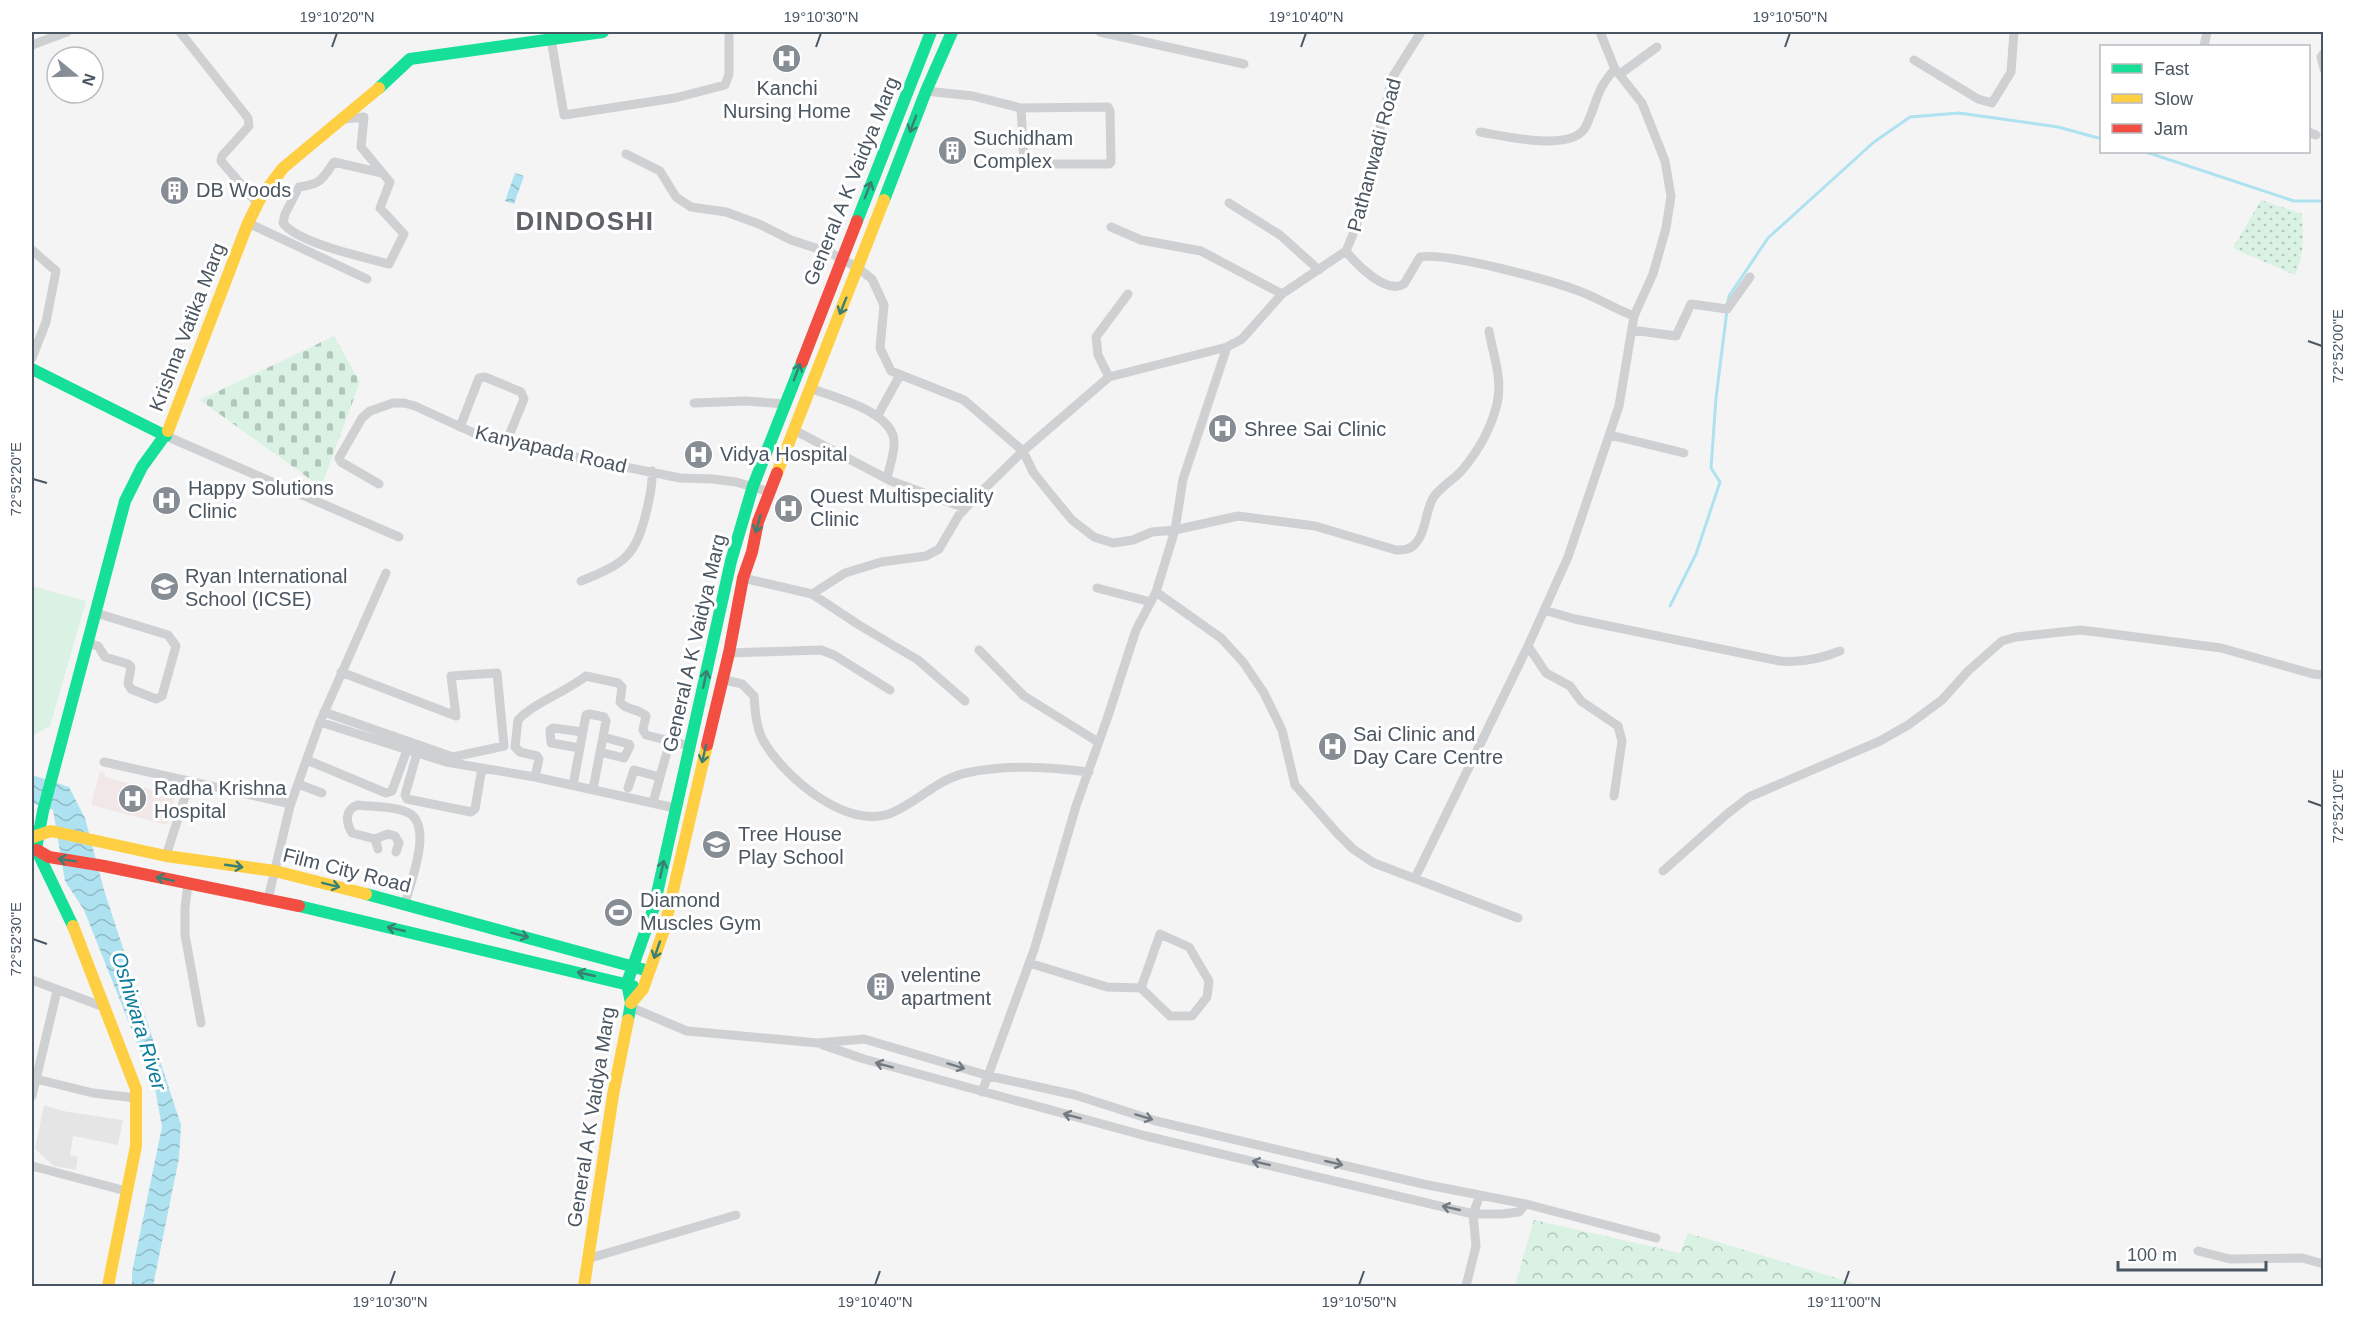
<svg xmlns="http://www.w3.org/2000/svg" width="2355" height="1318" font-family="Arial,sans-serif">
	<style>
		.education { fill: #e6e5e6 }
		.medical { fill: #f1e7e6 }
		.green { fill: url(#green-dots) }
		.forest { fill: url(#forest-crowns) }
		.cemetery { fill: url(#cemetery-stones) }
		.pitch { fill: #d9f2e3 }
		.water { fill: url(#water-waves) }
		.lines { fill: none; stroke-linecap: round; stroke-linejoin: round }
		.stream { stroke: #aee2f0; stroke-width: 3 }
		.street { stroke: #ced0d2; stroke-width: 9 }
		.fast { stroke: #16e098; stroke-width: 12 }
		.slow { stroke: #ffcf43; stroke-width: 12 }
		.jam { stroke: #f24e42; stroke-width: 12 }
		.oneway { stroke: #3a7f72 }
		.oneway2 { stroke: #727b83 }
		.ticks { fill: none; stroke: #4a5661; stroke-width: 2 }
		.labels { text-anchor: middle; stroke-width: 6; stroke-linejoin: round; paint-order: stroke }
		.poi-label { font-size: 20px; fill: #4a5661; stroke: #fff; text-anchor: start }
		.street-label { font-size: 20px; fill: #4a5661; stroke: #fff }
		.water-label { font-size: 21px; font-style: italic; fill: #0c7c9b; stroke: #fff }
		.district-label { font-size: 26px; font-weight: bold; letter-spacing: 1.5px; fill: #5f6368; stroke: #fff }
		.neatline { fill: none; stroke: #4a5661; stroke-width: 2 }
		.ticks-label { font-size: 15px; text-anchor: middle; fill: #4a5661 }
	</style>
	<defs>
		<pattern id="green-dots" width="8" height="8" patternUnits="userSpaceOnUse" patternTransform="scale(1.5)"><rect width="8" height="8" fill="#d9f2e3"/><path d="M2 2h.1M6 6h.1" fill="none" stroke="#b2c7bb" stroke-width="1.8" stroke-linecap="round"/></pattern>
		<pattern id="forest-crowns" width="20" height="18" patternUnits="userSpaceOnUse" patternTransform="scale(1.5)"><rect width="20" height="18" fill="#d9f2e3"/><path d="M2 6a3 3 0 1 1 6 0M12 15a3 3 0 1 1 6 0" fill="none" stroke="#b2c7bb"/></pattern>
		<pattern id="cemetery-stones" width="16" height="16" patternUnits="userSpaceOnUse" patternTransform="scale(1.5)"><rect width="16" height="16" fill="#d9f2e3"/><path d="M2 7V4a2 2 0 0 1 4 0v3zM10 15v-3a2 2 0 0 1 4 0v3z" fill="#b2c7bb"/></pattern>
		<pattern id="water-waves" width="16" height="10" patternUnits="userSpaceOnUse" patternTransform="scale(1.5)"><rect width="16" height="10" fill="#aee2f0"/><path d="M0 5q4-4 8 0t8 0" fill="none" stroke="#90bac6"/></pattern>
	</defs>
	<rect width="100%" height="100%" fill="#f4f4f4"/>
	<!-- education -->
	<path class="education" d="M44 1105 62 1111 123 1120 118 1145 73 1136 70 1155 78 1157 76 1170 54 1166 35 1149Z"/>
	<!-- medical -->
	<path class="medical" d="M100 771 105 773V777L164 793 166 789 176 792 167 825 91 805Z"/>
	<!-- green -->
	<path class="green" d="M2261 200 2302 214C2303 238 2305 252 2295 275L2233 248Z"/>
	<!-- forest -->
	<path class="forest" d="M1534 1220 1680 1253 1688 1233 1863 1286H1515Z"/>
	<!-- cemetery -->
	<path class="cemetery" d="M334 336 360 382 321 487 200 400Z"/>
	<!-- pitch -->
	<path class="pitch" d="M32 586 86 601 50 726 32 736Z"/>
	<!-- water -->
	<path class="water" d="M515 173 524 176 514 204 505 201Z
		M32 775 69 787 85 818 104 890 181 1125 179 1158 153 1286H132V1272L162 1127 155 1088 84 910 65 881 53 810 32 803Z"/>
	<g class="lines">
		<!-- stream -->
		<path class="stream" d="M2146 152 2294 201H2324
			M1728 303 1729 296 1768 238 1874 142 1910 117 1959 113 2058 127 2102 139
			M1670 606 1696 554 1720 482 1711 468 1716 398 1727 310"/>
		<!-- street -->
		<path class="street" d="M180 32 248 118 249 126 222 156 221 161 258 204
			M1100 32 1244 64
			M551 39 564 115 675 98 725 85 729 74V32
			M32 45 67 32
			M2204 46 2207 32
			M2324 53 2321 57 2324 69
			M1914 60 1978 99 1992 103 2011 72 2014 32
			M1620 74 1657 47
			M926 91 973 96 1021 108 1108 107 1110 111 1111 162 1109 164H1024L1021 108
			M344 119 364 117 361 147 390 182 380 208 404 234 389 264C363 257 298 243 283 223L285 214 299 187C321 184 322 180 334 162L382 173
			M1480 132C1504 136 1574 153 1586 126 1598 101 1595 91 1615 69
			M2308 132 2316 135
			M626 154 660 171 676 197 691 207 726 212 759 224 791 240 831 253 858 268 872 279 884 305 880 348 891 371 964 400 1023 451 1033 472 1048 491 1072 520 1094 537 1113 543 1133 540 1152 532 1175 530 1238 516 1315 526 1396 550C1403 550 1409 550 1414 545 1426 534 1425 512 1433 498 1441 486 1454 480 1463 469 1479 450 1491 428 1497 404 1503 379 1493 355 1489 331
			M1229 203 1280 235 1319 270
			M248 223 367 279
			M1111 227 1141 240 1201 251 1282 294
			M32 250 56 271 46 322 32 358
			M1346 251C1356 264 1386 295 1404 284L1420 257C1447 252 1550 280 1579 291 1598 298 1615 309 1634 316
			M1632 330 1676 336 1691 304 1727 309 1750 277
			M1109 377 1098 355 1096 337 1128 294
			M810 388C835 398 892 411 894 441 895 453 889 467 887 479
			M694 403 746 401 785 404
			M878 415 900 375
			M460 427 479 378 485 377 521 392 524 399 506 443
			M794 430 891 481 965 508
			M1610 435 1684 453
			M166 436 399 537
			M379 484 341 462 339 458 362 418 370 411 393 403H404L415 406 476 434 506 443 680 478 713 479 736 482 770 492
			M743 578 812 594 859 625 918 660 965 701
			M581 581C626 563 636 556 647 509 650 495 653 485 652 471
			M1097 588 1151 602
			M1156 592 1221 638 1243 662 1264 693 1282 730 1295 785 1337 833 1353 849 1374 863 1518 918
			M812 594 845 573 881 562 926 556 939 549 959 515 977 496 1023 451 1109 377 1227 347 1242 339 1282 294 1346 251 1356 227 1392 78 1421 32
			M1544 610 1575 619 1780 661C1802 663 1820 659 1840 651
			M88 643 98 646 105 657 128 664 131 667 128 684 131 689 156 699 162 696 176 646 168 635 96 613
			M1528 646 1546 673 1570 686 1581 701 1618 726 1622 741 1614 796
			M979 650 1024 696 1098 742
			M729 653 821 650 834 655 890 690
			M721 679 742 684 754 696C755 710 756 727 763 740 783 776 845 829 889 814 916 804 937 779 966 773 1007 764 1047 767 1089 772
			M324 712 453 757 504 746 497 673 451 676 456 716 341 672
			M320 722 446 762 535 777 675 808
			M580 748 551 743 550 730 553 728 583 732
			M600 752 624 758 630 746 629 744 603 737
			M417 753 405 795 407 799 471 812 475 809 482 768
			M307 760 386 793 392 791 407 750
			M104 762 291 804
			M535 777 539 759 537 756 520 752 515 747 518 720C535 702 566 692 586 676L618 683 622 687 620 702C626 711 639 708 646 716L643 730 646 735 690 746
			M298 784 322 793
			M573 785 586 715 589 714 604 717 606 721 593 789
			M628 788 634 770 660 777 670 741
			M653 803 660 777
			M375 839 388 834 395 836 399 843 396 852
			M378 849 375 839 352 833C346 823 344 809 358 805 372 807 390 806 404 811 436 820 411 880 405 904
			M166 856 190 781
			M1663 871 1727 814 1749 797 1880 741 1908 725 1942 700 1968 671 2002 641 2016 637 2080 630 2097 632 2221 648 2313 674 2324 675
			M1415 878 1528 646 1568 557 1619 406 1634 316 1653 274 1666 228 1671 196 1665 161 1642 103 1615 69 1600 32
			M188 883 185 908V935L201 1023
			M268 899 290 806 320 722 386 573
			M1029 963 1107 987 1141 988 1160 934 1189 947 1209 981 1207 997 1192 1016H1170L1141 988
			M32 980 104 1007
			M630 1007 687 1031 818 1043 864 1039 989 1076 1075 1095 1156 1121 1423 1184 1526 1204 1656 1238
			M823 1045 864 1059 1146 1136 1473 1214H1502L1519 1212 1526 1204
			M36 1079 93 1093 136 1098
			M982 1092 1034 950 1076 806 1107 719 1136 630 1156 592 1175 530 1183 479 1227 347
			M32 1096 57 991
			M32 1166 126 1191
			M2198 1251 2230 1259 2302 1258 2324 1264
			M587 1259 736 1215
			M1466 1286 1476 1246 1473 1214 1480 1195"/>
		<!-- fast -->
		<path class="fast" d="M379 88 410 59 603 32
			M884 200 926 91 952 32
			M857 221 931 32
			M32 369 166 436
			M366 894 649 971
			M299 906 633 986
			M73 926 36 849 43 811 125 501 142 467 168 431
			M628 1020 631 1003 627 983 654 907 731 561 753 486 802 362"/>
		<!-- slow -->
		<path class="slow" d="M168 431 248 223 261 197 283 168 379 88
			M777 473 884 200
			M33 837 51 831 166 856 275 871 366 894
			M73 926 136 1089V1146L108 1286
			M631 1003 643 989 664 930 707 745
			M584 1286 613 1095 628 1020"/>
		<!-- jam -->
		<path class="jam" d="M802 362 857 221
			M707 745 729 653 743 578 752 552 758 522 777 473
			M37 850 49 857 104 866 299 906"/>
	</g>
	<!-- one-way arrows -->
	<defs><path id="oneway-shaft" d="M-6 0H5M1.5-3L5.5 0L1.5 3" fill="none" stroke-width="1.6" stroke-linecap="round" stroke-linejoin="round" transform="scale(1.5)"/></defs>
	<g class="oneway">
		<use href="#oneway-shaft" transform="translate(913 124) rotate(111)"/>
		<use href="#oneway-shaft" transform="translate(868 190) rotate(-68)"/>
		<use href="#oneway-shaft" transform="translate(843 306) rotate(112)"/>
		<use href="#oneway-shaft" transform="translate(797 372) rotate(-69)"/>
		<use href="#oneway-shaft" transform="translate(758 524) rotate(106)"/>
		<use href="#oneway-shaft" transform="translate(705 679) rotate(-78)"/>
		<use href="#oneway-shaft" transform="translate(704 754) rotate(103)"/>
		<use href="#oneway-shaft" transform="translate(67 860) rotate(-171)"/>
		<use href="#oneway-shaft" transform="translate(234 866) rotate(8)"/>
		<use href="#oneway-shaft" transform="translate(662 869) rotate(-78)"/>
		<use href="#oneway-shaft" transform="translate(165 879) rotate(-168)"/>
		<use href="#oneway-shaft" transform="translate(331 885) rotate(14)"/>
		<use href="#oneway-shaft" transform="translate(396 929) rotate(-167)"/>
		<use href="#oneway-shaft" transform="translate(520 935) rotate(15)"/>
		<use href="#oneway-shaft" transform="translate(657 950) rotate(109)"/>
		<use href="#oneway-shaft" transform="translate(586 974) rotate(-167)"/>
	</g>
	<g class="oneway2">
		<use href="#oneway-shaft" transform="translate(884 1065) rotate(-165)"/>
		<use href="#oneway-shaft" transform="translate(956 1066) rotate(17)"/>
		<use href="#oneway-shaft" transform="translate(1072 1116) rotate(-165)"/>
		<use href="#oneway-shaft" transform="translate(1144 1117) rotate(17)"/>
		<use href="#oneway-shaft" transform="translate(1261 1163) rotate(-167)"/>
		<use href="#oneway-shaft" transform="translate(1334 1163) rotate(13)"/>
		<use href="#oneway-shaft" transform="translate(1451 1208) rotate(-167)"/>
	</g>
	<!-- ticks -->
	<path class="ticks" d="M332 47 337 33M816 47 821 33M1301 47 1306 33M1785 47 1790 33M2308 341 2322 346M33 479 47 483M2308 801 2322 806M33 939 47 944M390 1285 395 1271M875 1285 880 1271M1359 1285 1364 1271M1844 1285 1849 1271"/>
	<!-- icons -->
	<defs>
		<symbol id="hospital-disc" viewBox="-11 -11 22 22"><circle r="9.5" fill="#868d94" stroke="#fff"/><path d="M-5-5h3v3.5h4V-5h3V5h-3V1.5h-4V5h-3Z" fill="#fff"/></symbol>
		<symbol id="building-disc" viewBox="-11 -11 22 22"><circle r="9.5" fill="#868d94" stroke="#fff"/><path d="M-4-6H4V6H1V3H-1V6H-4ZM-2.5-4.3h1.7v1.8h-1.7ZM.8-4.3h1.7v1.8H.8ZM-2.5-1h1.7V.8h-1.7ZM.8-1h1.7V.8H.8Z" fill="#fff"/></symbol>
		<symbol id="school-disc" viewBox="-11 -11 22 22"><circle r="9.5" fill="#868d94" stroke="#fff"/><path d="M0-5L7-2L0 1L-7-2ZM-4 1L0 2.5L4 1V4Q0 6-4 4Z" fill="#fff"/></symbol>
		<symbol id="stadium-disc" viewBox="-11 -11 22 22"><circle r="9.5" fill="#868d94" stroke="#fff"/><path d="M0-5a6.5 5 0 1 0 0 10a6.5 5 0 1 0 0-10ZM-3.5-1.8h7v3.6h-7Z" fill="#fff"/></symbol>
	</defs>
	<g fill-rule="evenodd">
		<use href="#hospital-disc" x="770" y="42" width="33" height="33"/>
		<use href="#building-disc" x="936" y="134" width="33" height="33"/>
		<use href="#building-disc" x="158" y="174" width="33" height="33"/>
		<use href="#hospital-disc" x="1206" y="412" width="33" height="33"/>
		<use href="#hospital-disc" x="682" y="438" width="33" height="33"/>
		<use href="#hospital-disc" x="150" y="484" width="33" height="33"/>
		<use href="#hospital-disc" x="772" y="492" width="33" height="33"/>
		<use href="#school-disc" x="148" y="570" width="33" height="33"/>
		<use href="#hospital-disc" x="1316" y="730" width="33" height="33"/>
		<use href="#hospital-disc" x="116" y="782" width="33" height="33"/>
		<use href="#school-disc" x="700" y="828" width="33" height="33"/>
		<use href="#stadium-disc" x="602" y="896" width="33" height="33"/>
		<use href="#building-disc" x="864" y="970" width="33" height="33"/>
	</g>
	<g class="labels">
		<!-- poi labels -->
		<g class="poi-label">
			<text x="787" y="95" text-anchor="middle">Kanchi<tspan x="787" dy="23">Nursing Home</tspan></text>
			<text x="973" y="145">Suchidham<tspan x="973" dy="23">Complex</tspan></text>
			<text x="196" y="197">DB Woods</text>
			<text x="1244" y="436">Shree Sai Clinic</text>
			<text x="720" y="461">Vidya Hospital</text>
			<text x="188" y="495">Happy Solutions<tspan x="188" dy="23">Clinic</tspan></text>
			<text x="810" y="503">Quest Multispeciality<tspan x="810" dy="23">Clinic</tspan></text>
			<text x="185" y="583">Ryan International<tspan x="185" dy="23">School (ICSE)</tspan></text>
			<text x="1353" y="741">Sai Clinic and<tspan x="1353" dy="23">Day Care Centre</tspan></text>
			<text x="154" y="795">Radha Krishna<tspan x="154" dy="23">Hospital</tspan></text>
			<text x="738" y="841">Tree House<tspan x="738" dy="23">Play School</tspan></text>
			<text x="640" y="907">Diamond<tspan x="640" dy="23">Muscles Gym</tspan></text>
			<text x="901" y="982">velentine<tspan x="901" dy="23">apartment</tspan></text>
		</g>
		<!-- street labels -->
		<g class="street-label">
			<text transform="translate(1374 155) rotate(-75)" y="7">Pathanwadi Road</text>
			<text transform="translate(851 181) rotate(-68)" y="7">General A K Vaidya Marg</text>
			<text transform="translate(187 327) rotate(-69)" y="7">Krishna Vatika Marg</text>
			<text transform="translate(551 449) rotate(13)" y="7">Kanyapada Road</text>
			<text transform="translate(694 643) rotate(-77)" y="7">General A K Vaidya Marg</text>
			<text transform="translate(347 870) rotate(14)" y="7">Film City Road</text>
			<text transform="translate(591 1117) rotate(-81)" y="7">General A K Vaidya Marg</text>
		</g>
		<!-- water labels -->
		<g class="water-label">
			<text transform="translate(139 1021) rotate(73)" y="7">Oshiwara River</text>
		</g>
		<!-- district labels -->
		<g class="district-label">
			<text x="585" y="230">DINDOSHI</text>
		</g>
	</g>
	<!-- border -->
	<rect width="2355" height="1318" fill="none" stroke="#ffffff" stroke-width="66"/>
	<!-- legend -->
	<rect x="2100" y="45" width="210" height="108" fill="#ffffff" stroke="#b7bbc0" stroke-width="1.5"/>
	<rect x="2112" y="64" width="30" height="9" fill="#16e098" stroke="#b7bbc0" stroke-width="1.5"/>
	<text x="2154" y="75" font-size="18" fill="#4a5661">Fast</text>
	<rect x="2112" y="94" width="30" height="9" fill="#ffcf43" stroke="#b7bbc0" stroke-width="1.5"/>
	<text x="2154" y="105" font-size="18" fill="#4a5661">Slow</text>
	<rect x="2112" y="124" width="30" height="9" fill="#f24e42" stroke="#b7bbc0" stroke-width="1.5"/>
	<text x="2154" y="135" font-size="18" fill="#4a5661">Jam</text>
	<!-- north arrow -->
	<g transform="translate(75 75) rotate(109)"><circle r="28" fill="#ffffff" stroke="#b7bbc0" stroke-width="1.5"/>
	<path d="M0-4.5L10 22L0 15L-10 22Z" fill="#868d94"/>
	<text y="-9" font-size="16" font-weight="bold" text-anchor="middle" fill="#4a5661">N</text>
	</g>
	<!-- scale -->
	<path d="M2118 1261v9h148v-9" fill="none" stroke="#4a5661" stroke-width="3"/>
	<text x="2127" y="1261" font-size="18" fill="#4a5661" stroke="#ffffff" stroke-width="4.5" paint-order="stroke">100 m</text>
	<rect x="33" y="33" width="2289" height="1252" class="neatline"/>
	<g class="ticks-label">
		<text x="337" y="22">19°10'20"N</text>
		<text x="821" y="22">19°10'30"N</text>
		<text x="1306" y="22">19°10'40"N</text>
		<text x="1790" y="22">19°10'50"N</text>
		<text transform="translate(2338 346) rotate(-90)" y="5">72°52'00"E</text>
		<text transform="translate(16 479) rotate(-90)" y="5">72°52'20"E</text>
		<text transform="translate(2338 806) rotate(-90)" y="5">72°52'10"E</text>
		<text transform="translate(16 939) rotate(-90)" y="5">72°52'30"E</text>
		<text x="390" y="1307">19°10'30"N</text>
		<text x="875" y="1307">19°10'40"N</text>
		<text x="1359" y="1307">19°10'50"N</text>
		<text x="1844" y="1307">19°11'00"N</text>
	</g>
</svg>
